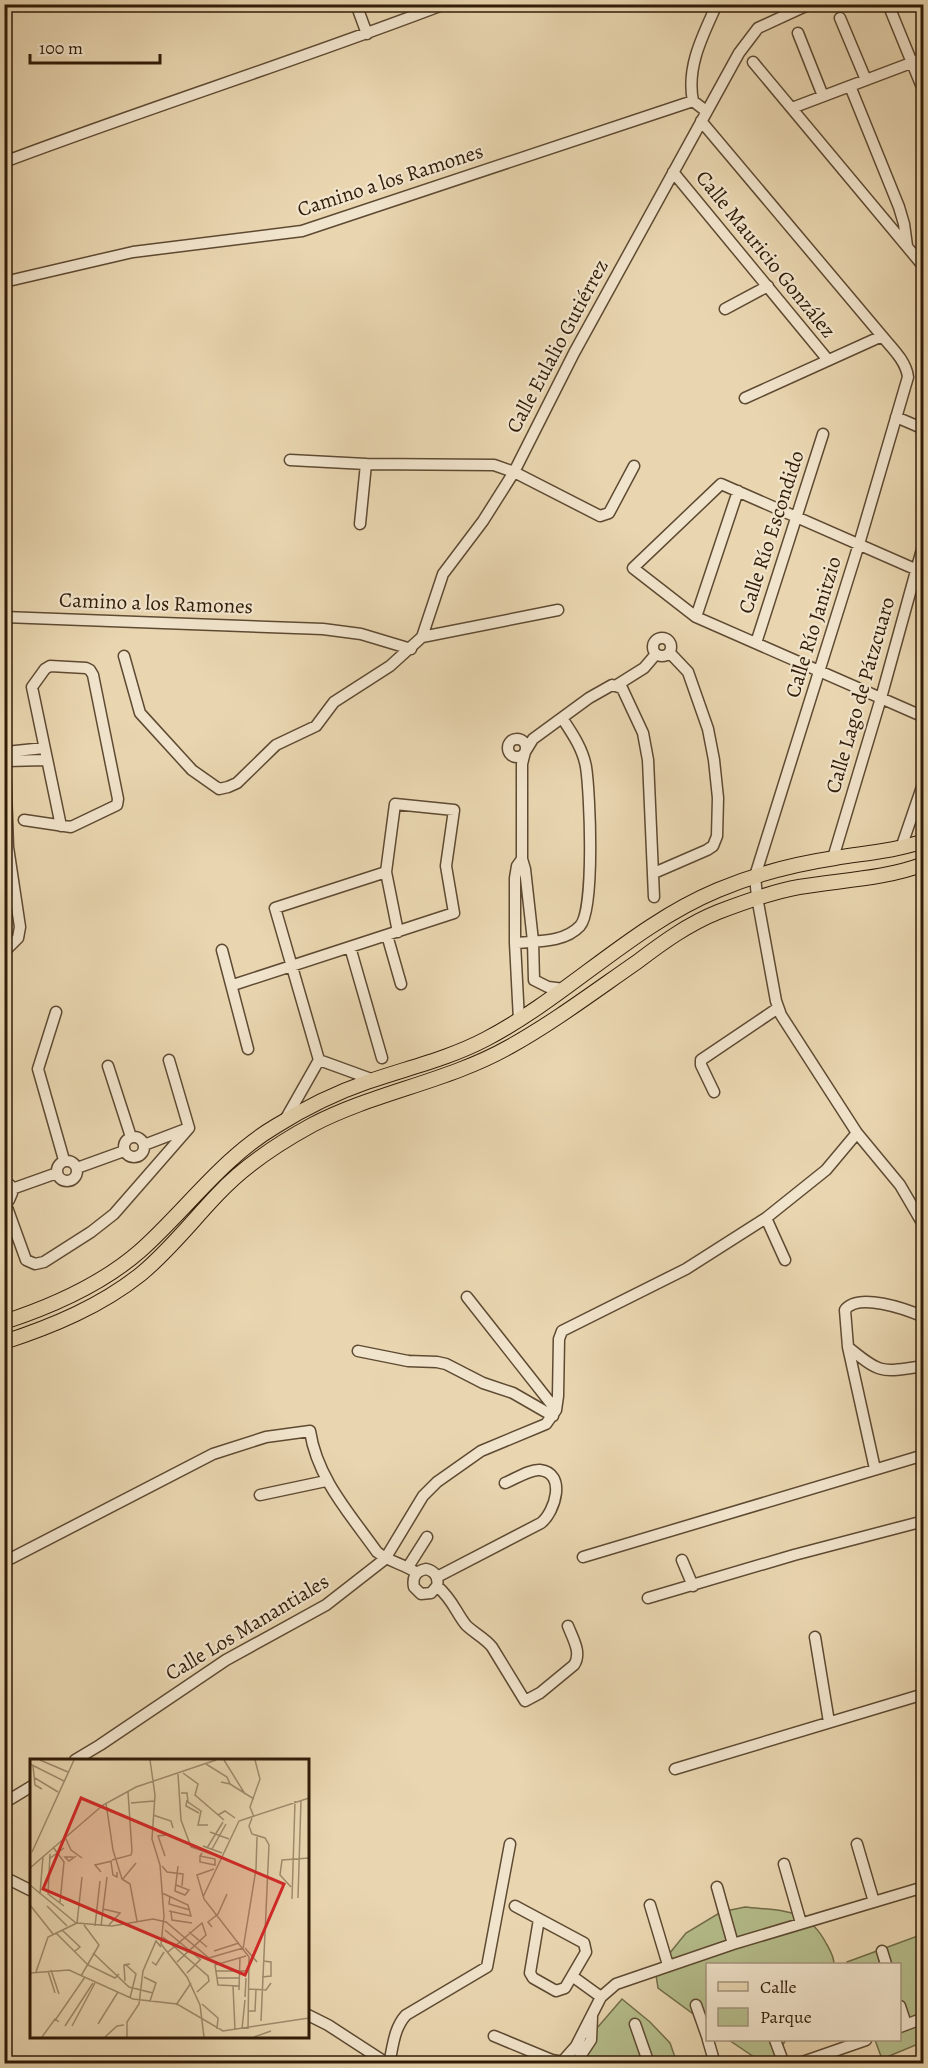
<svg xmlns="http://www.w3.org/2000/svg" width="928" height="2068" font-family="Alegreya,serif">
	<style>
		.green { fill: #b5be8c; stroke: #726d4a; stroke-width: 1.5 }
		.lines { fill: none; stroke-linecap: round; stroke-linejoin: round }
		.minor-casing { stroke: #5e4a32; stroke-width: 13 }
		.major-casing { stroke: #301c08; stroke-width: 16 }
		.minor { stroke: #f1e4cc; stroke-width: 10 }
		.major { stroke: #e9d6b0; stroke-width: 14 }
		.labels { text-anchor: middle; stroke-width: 4.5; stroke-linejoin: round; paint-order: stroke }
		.street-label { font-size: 21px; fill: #301c08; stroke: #f1e4cc }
		.inset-road { fill: none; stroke: #9f8c6d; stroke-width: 1.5 }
		.view { fill: #d62828; fill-opacity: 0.15; stroke: #d62828; stroke-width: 3 }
		.inset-edge { fill: none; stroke: #301c08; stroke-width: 3 }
	</style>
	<rect width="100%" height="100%" fill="#e9d6b0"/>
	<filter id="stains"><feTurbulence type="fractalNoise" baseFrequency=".00333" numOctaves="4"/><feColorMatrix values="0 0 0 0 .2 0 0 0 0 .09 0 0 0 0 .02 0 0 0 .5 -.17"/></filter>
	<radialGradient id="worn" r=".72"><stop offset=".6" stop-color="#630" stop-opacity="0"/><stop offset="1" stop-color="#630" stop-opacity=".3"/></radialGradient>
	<!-- green -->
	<path class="green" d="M745 1907C781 1911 807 1907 826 1943 830 1950 834 1956 834 1964H708L707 2024 658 1988 656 1975 665 1959 686 1933 721 1912Z
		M923 1934V2042L882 2059 875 2040H900V1964H848L847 1962Z
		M622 1999 650 2022 670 2043 677 2063 566 2064Z
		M729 2040H786L769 2064 763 2063Z"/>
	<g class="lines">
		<defs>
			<path id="minor" d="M356 4 367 34
				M888 4 924 92
				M840 18 866 80
				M798 33 823 96
				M753 62 924 267
				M850 86 899 207 904 224 907 246
				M693 101C686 67 703 35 717 4
				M792 108 924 58
				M701 121 882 336C892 348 906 361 908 377L859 544 755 876 757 897 776 1001 781 1015 857 1133 900 1185 924 1226
				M4 162C150 107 299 60 445 4
				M673 172 828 360
				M4 282 133 252 302 231 693 101 706 111
				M725 309 768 286
				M745 398 882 336
				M896 417 924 429
				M290 460 366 464 494 465 514 472 600 516 609 513 634 466
				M360 524 366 464
				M924 573 721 484 633 568 696 617 924 717
				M4 617 323 629 361 634 411 649
				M696 617 738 491
				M422 637 558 610
				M653 647a9 9 0 1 1 18 0a9 9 0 1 1-18 0Z
				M756 643 823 434
				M124 656 140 713 192 770 219 789 228 787 237 783 276 745 316 726 334 702 390 666 422 637 443 574 483 521 514 472 574 353 739 53 758 28 810 4
				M617 685 644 668 656 654
				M4 734 8 847 20 927 18 938 4 952
				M508 748a9 9 0 1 1 18 0a9 9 0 1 1-18 0Z
				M6 752 44 748
				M6 761 46 760
				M24 820 71 827 117 805 118 799 93 675 90 670 86 668 50 666 45 669 32 687 61 826
				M901 848 924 781
				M833 858 881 698 924 542
				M654 873 707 850 713 846 717 836 718 798 714 760 708 729 688 672 670 653
				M387 935 401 984
				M515 943C537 941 564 943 580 926 595 909 590 793 586 767 583 749 572 733 562 718
				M350 947 382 1058
				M222 950 248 1049
				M233 985 454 913 446 866 454 810 395 804 386 872 398 932
				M564 989 548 987 534 980 533 941 525 869 522 859V764L525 752 533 739 589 698 612 685 622 688 643 733 648 760 654 897
				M56 1012 38 1069 64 1160
				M519 1020 515 943V878L517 866 522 859
				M169 1060 189 1128
				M319 1060 374 1080
				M108 1066 131 1137
				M714 1092 701 1065V1060L778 1008
				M285 1120 319 1060 275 908 386 872
				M124 1147a10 10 0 1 1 20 0a10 10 0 1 1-20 0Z
				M144 1145 186 1129
				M57 1171a10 10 0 1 1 20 0a10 10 0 1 1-20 0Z
				M77 1168 124 1151
				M4 1182 10 1185 12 1193 9 1200 4 1202
				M12 1189 57 1173
				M5 1202 26 1260 35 1264 44 1262 91 1232 114 1214 189 1128
				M766 1218 785 1260
				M467 1297 556 1410
				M848 1347C882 1375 881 1372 924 1366
				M358 1351 408 1361 437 1362 446 1364 483 1383 513 1393 553 1416
				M875 1469 848 1347 845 1310C858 1292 906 1309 924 1317
				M260 1495 326 1481
				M583 1557 924 1455
				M682 1560 693 1586
				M4 1562 213 1454 266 1437 310 1431C317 1478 350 1514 377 1552 389 1562 404 1564 417 1573
				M408 1567 427 1537
				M437 1577 541 1523C555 1512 567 1473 540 1470 530 1469 515 1479 505 1483
				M437 1586 431 1593 421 1594 414 1587C412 1577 416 1571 426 1569 435 1571 439 1577 437 1586 453 1600 455 1611 466 1625 474 1633 485 1638 492 1647L525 1701 540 1693 574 1665C582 1653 573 1639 568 1626
				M648 1598 794 1555 924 1521
				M815 1637 829 1722
				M75 1760 100 1745 226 1660 326 1605 385 1559 423 1496 437 1482 481 1451 546 1424 556 1410 558 1396 559 1339 562 1331 686 1269 766 1218 826 1170 857 1133
				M675 1769 924 1694
				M4 1803 32 1786
				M857 1844 874 1902
				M784 1864 801 1923
				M4 1877 32 1891
				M717 1887 733 1944
				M650 1905 668 1965
				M515 1906 584 1943 586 1952 565 1988 556 1991 533 1978 530 1973 539 1919
				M882 1951 886 1964
				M572 1976 601 1997
				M696 2005 708 2039
				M900 2006 906 2024
				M308 2015 328 2025 388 2064
				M635 2024 649 2064
				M900 2027 924 2018
				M494 2036 552 2060 573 2064
				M708 2040 715 2064
				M775 2040 784 2064
				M389 2064C393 2046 394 2028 406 2015L487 1967 510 1844
				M560 2064 576 2046 601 1997 616 1984 733 1944 924 1887
				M575 2064 591 2040 592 2017
				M797 2064 866 2040"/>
			<path id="major" d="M4 1322C53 1306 101 1285 140 1251 186 1210 222 1158 276 1126 305 1108 335 1093 367 1082 407 1068 448 1059 486 1039 568 996 632 926 718 890 756 874 795 864 835 858 865 853 895 851 924 841
				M4 1342C53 1326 101 1306 141 1274 170 1250 193 1220 218 1194 244 1166 279 1143 312 1125 375 1092 447 1082 509 1047 554 1022 595 991 637 962 662 943 688 924 718 912 744 902 771 892 799 887 840 880 885 879 924 864"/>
		</defs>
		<!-- minor casing -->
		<use href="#minor" class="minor-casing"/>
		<!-- major casing -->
		<use href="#major" class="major-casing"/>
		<!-- minor -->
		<use href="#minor" class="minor"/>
		<!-- major -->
		<use href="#major" class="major"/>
	</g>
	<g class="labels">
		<!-- street labels -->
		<g class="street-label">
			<text transform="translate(390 180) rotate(-18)" y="7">Camino a los Ramones</text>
			<text transform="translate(766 254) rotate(51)" y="7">Calle Mauricio González</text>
			<text transform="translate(557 346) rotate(-62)" y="7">Calle Eulalio Gutiérrez</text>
			<text transform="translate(771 532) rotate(-72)" y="7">Calle Río Escondido</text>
			<text transform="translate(156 603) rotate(2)" y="7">Camino a los Ramones</text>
			<text transform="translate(813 627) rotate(-73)" y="7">Calle Río Janitzio</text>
			<text transform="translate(860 695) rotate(-74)" y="7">Calle Lago de Pátzcuaro</text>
			<text transform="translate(247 1627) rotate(-31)" y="7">Calle Los Manantiales</text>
		</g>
	</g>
	<!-- overview -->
	<g transform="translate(30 1759)">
		<rect width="279" height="279" fill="#e9d6b0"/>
		<path class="inset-road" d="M10 1 38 13M120 1 125 36 122 80 130 106 134 157 131 185 157 218 170 246 174 278M194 1 215 35M0 5 34 22M176 5 197 18 200 25 191 23M3 7 5 26 12 30M153 14 168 25 165 36 194 61M148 15 151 61 161 88 193 99M5 19 28 33M200 25 224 40M151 34H157L158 43 171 52 168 66H178M157 41 156 47 169 54M76 44 83 91 92 120 100 125 107 162M101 44 124 42M123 56 141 62 143 69M188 56 195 52 205 59M224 58 220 48 230 20 225 1M222 59 219 67 222 75 235 79 239 86 231 262M180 73 199 80M35 78 41 91 52 99M173 87 192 94M23 88 34 103 30 143M177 89 193 63M182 90 196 65M2 93 44 1M20 95 18 135 34 147M135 97 128 77 136 76M170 97 185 100V106L170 103V97L172 94M43 98H35L39 102 46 97M19 100 34 89M82 101 101 96 102 92 98 33M81 103 83 116 87 118V113M132 107 137 113 153 115 152 127M0 109 73 46 106 28 186 1M184 110 167 116 174 140 219 198 218 270M71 113 65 106 82 102M92 121 106 104M0 126 46 164M146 126 159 131 155 136 145 132 148 107M261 128 250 116 252 101 279 99M132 134 158 146 161 157 139 152M10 135 13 97M140 137 139 145 160 151M173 138 209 62 279 39M268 139 271 41M262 140 265 42M0 146 23 175M17 147 37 167M73 150 90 154 79 166M141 153 142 161 162 164M47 164 82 167 123 160 136 163 179 199 213 189M47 164 52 118M65 167 70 122M71 167 77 118M182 168 178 163 188 155 197 135M32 171 50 188 45 192M135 171 171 201M159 173 177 188M26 174 58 206 85 219 89 215M133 178 178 217 179 222 167 233M215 189 227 203M213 190 226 110 227 78M184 192 209 184M138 193 172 164 176 176 147 203M63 194 99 228 123 234M122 203 126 206 134 193M95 205 106 215 100 239M21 211 29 235M18 212 25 234M186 212H218M6 213 18 178 47 164M0 214 39 211 103 240 147 245 193 272 279 259M157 214 171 200M51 217 69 186 54 166M114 218 126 224 120 242M232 218 241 217V203L233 202M187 219H209M95 222 94 206 100 205M203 227 205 271M209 227 188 226 185 206 216 197M219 230 236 231 241 224M209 231 210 198M215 238 216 219M172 245 188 259 187 270M146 246 161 224M219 252H225L226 230M26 260 55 218M68 265 88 233M35 267 63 224M42 267 65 224M212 270 215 241M12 278 25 260 29 263M75 278 87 267 94 266M97 278V263L109 245 113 212 126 182 131 188M224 278 241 272"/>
		<path class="view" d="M51 39 254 125 215 216 13 130Z"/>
		<rect width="279" height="279" class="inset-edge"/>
	</g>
	<!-- margin -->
	<rect width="928" height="2068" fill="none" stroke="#e9d6b0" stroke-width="24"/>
	<rect x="6" y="6" width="916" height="2056" fill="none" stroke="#301c08" stroke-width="3"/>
	<rect x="12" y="12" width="904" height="2044" fill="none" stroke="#301c08" stroke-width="1.5"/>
	<!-- legend -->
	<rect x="706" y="1963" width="195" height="78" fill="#f1e4cc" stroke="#a4947e" stroke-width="1.5"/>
	<rect x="718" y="1982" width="30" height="9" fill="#e9d6b0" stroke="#a4947e" stroke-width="1.5"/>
	<text x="760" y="1993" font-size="18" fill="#301c08">Calle</text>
	<rect x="718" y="2008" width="30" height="18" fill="#b5be8c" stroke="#a4947e" stroke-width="1.5"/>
	<text x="760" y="2023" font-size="18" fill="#301c08">Parque</text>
	<!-- scale -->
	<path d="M30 54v9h130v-9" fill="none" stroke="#301c08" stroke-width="3"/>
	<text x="39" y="54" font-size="18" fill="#301c08" stroke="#f1e4cc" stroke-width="4.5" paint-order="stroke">100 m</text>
	<rect width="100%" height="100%" filter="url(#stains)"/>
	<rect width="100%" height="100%" fill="url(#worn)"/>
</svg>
